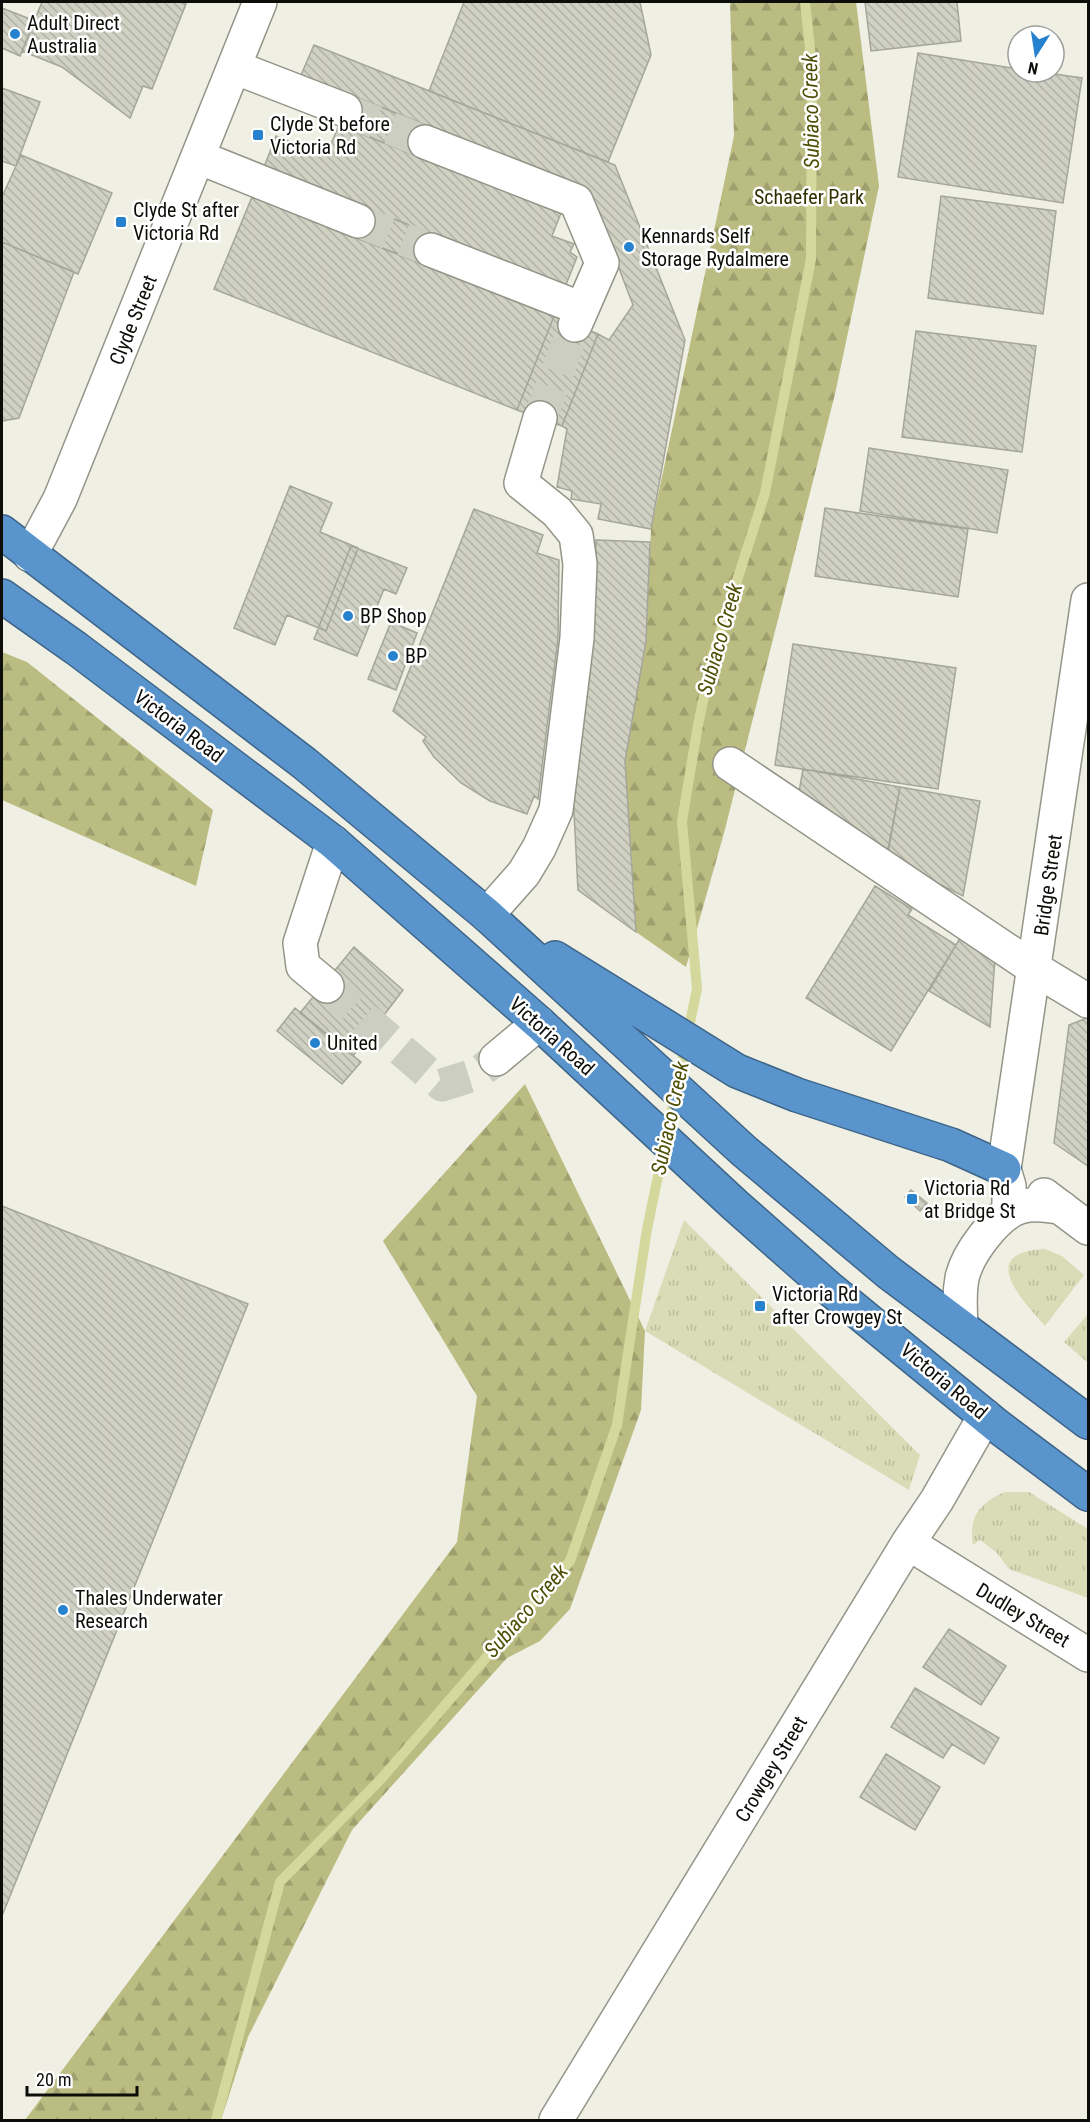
<svg xmlns="http://www.w3.org/2000/svg" width="1090" height="2122" font-family="'Roboto Condensed',sans-serif">
	<style>
		.grass { fill: url(#grass-tufts) }
		.forest { fill: url(#forest-firs) }
		.lines { fill: none; stroke-linecap: round; stroke-linejoin: round }
		.stream { stroke: #d5d89c; stroke-width: 10 }
		.building { fill: url(#building-back-hatch); stroke: #a5a69a; stroke-width: 1.5 }
		.minor-tunnel { stroke: #cdcec2; stroke-width: 33; stroke-dasharray: 33 16; stroke-linecap: butt }
		.minor-casing { stroke: #949588; stroke-width: 36 }
		.highway-casing { stroke: #3f6588; stroke-width: 36 }
		.minor { stroke: #fff; stroke-width: 33 }
		.highway { stroke: #5a94cc; stroke-width: 33 }
		.poi-dot { fill: #2682ce; stroke: #fff; stroke-width: 2 }
		.labels { text-anchor: middle; stroke-width: 5; stroke-linejoin: round; paint-order: stroke }
		.poi-label { font-size: 20px; fill: #0d0d09; stroke: #fff; text-anchor: start }
		.park-label { font-size: 20px; fill: #2f2f00; stroke: #fff }
		.street-label { font-size: 20px; fill: #0d0d09; stroke: #fff }
		.water-label { font-size: 21px; font-style: italic; fill: #4e4e05; stroke: #fff }
	</style>
	<defs>
		<pattern id="grass-tufts" width="24" height="20" patternUnits="userSpaceOnUse" patternTransform="scale(1.5)"><rect width="24" height="20" fill="#dadcb8"/><path d="M3 7l-1-3M5 7V3M7 7l1-3M15 17l-1-3M17 17v-4M19 17l1-3" fill="none" stroke="#babc9d"/></pattern>
		<pattern id="forest-firs" width="22" height="20" patternUnits="userSpaceOnUse" patternTransform="scale(1.5)"><rect width="22" height="20" fill="#babc81"/><path d="M5 1l3.5 6h-7zM16 11l3.5 6h-7z" fill="#9fa06e"/></pattern>
		<pattern id="building-back-hatch" width="6" height="6" patternUnits="userSpaceOnUse" patternTransform="scale(1.5)"><rect width="6" height="6" fill="#d0d1c3"/><path d="M-1 5l2 2M0 0l6 6M5-1l2 2" fill="none" stroke="#b1b2a6"/></pattern>
	</defs>
	<rect width="100%" height="100%" fill="#eff0e3"/>
	<!-- grass -->
	<path class="grass" d="M684 1220 920 1455 909 1490 645 1331Z
		M1045 1249 1062 1256 1084 1275 1045 1326C1023 1301 975 1252 1045 1249Z
		M1088 1314V1363L1064 1342Z
		M1005 1492H1029L1088 1529V1598L1009 1569 996 1552 980 1540 973 1545C968 1517 980 1502 1005 1492Z"/>
	<!-- forest -->
	<path class="forest" d="M730 2H856L879 186 835 394 724 833 686 967 636 932 625 761 646 641 651 529 734 136Z
		M2 652 27 662 213 810 196 886 2 800Z
		M525 1084 645 1331 641 1410 570 1609 540 1641 507 1658 352 1830 248 2037 221 2120H25L457 1542 477 1396 383 1241Z"/>
	<g class="lines">
		<!-- stream -->
		<path class="stream" d="M216 2120 280 1882 381 1779 570 1561 617 1425 647 1229 697 989 682 821 698 725 712 659 765 493 811 259 812 67 805 2"/>
	</g>
	<!-- building -->
	<path class="building" d="M42 2H179L186 4 152 89 143 86 130 118 62 67 22 51Z
		M464 2H640L651 55 608 162 429 91Z
		M865 2H957L961 41 871 51Z
		M2 8 35 21 20 56 2 48Z
		M314 45 615 165 685 340 651 529 598 519 601 504 571 499 572 491 557 487 567 429 562 426 598 334 609 340 633 305 589 190 301 75Z
		M918 53 1018 69V72H1041L1082 78 1063 203 898 177Z
		M2 88 40 102 16 166 2 161Z
		M351 95 430 127 419 157 339 125Z
		M339 125 561 213 552 236 574 244 570 252 577 257 565 287 264 167 276 136 326 156Z
		M21 155 112 193 78 274 2 242V197Z
		M941 196 1056 211 1043 314 928 298Z
		M252 197 554 316 517 410 214 289Z
		M363 207 437 236 426 265 352 236Z
		M2 242 74 272 19 418 2 421Z
		M554 316 598 334 562 426 517 410Z
		M916 331 1036 346 1022 452 902 437Z
		M869 448 1008 470 997 533 860 511Z
		M290 486 332 503 320 532 358 548 326 631 287 615 275 645 234 628Z
		M825 508 968 529 958 597 815 576Z
		M474 509 543 535 537 553 559 560 558 638 538 799 534 796 527 814 490 801 461 783 434 757 423 741 426 737 393 711Z
		M596 540 650 542 646 641 625 761 636 932 578 890 572 774 593 637Z
		M351 546 407 568 396 594 384 589 357 656 314 639Z
		M391 622 417 633 396 690 368 679Z
		M793 644 956 668 938 789 775 765Z
		M803 769 900 787 887 854 798 798Z
		M900 787 980 801 963 896 887 858Z
		M875 886 912 909 908 915 956 945 891 1051 806 998Z
		M960 938 995 959 990 1027 929 991Z
		M354 947 403 990 353 1056 300 1013Z
		M295 1008 361 1062 342 1084 277 1031Z
		M1087 1018 1088 1019V1166L1054 1143 1069 1025Z
		M911 1190 927 1203 920 1211 905 1197Z
		M2 1206 248 1304 2 1916Z
		M949 1629 1006 1666 981 1705 923 1667Z
		M915 1688 999 1738 984 1764 952 1744 943 1758 891 1727Z
		M886 1754 940 1787 915 1830 860 1797Z"/>
	<g class="lines">
		<!-- minor-tunnel -->
		<path class="minor-tunnel" d="M345 110 425 142
			M358 221 431 250
			M540 418 575 325
			M327 986 442 1085 477 1074 496 1059"/>
		<defs>
			<path id="minor" d="M234 67 345 110
				M425 142 576 201 602 263 575 325
				M198 157 358 221
				M431 250 582 309
				M30 555 60 499 260 2
				M730 764 1035 969 1088 1001
				M487 915 524 873 539 848 556 810 577 638 580 564 576 535 557 512 521 483 540 418
				M327 986 303 966 300 943 333 842
				M496 1059 539 1023
				M1044 1195 1088 1228
				M1009 1212V1186L1004 1169 1088 600
				M961 1325C960 1309 959 1294 962 1278 967 1255 996 1214 1020 1207 1033 1203 1048 1205 1062 1208
				M908 1543 1088 1655
				M556 2120 908 1543 937 1500 985 1416"/>
			<path id="highway" d="M2 532 304 763 487 915 744 1151 888 1272 1088 1422
				M2 596 77 649 333 842 539 1023 735 1205 830 1289 996 1425 1088 1494
				M555 958 737 1071 797 1095 951 1145 1004 1169"/>
		</defs>
		<!-- minor casing -->
		<use href="#minor" class="minor-casing"/>
		<!-- highway casing -->
		<use href="#highway" class="highway-casing"/>
		<!-- minor -->
		<use href="#minor" class="minor"/>
		<!-- highway -->
		<use href="#highway" class="highway"/>
	</g>
	<!-- markers -->
	<g class="poi-dot">
		<circle cx="15" cy="34" r="6"/>
		<rect x="252" y="129" width="12" height="12" rx="3"/>
		<rect x="115" y="216" width="12" height="12" rx="3"/>
		<circle cx="629" cy="247" r="6"/>
		<circle cx="348" cy="616" r="6"/>
		<circle cx="393" cy="656" r="6"/>
		<circle cx="315" cy="1043" r="6"/>
		<rect x="906" y="1193" width="12" height="12" rx="3"/>
		<rect x="754" y="1300" width="12" height="12" rx="3"/>
		<circle cx="63" cy="1610" r="6"/>
	</g>
	<g class="labels">
		<!-- poi labels -->
		<g class="poi-label">
			<text x="27" y="30">Adult Direct<tspan x="27" dy="23">Australia</tspan></text>
			<text x="270" y="131">Clyde St before<tspan x="270" dy="23">Victoria Rd</tspan></text>
			<text x="133" y="217">Clyde St after<tspan x="133" dy="23">Victoria Rd</tspan></text>
			<text x="641" y="243">Kennards Self<tspan x="641" dy="23">Storage Rydalmere</tspan></text>
			<text x="360" y="623">BP Shop</text>
			<text x="405" y="663">BP</text>
			<text x="327" y="1050">United</text>
			<text x="924" y="1195">Victoria Rd<tspan x="924" dy="23">at Bridge St</tspan></text>
			<text x="772" y="1301">Victoria Rd<tspan x="772" dy="23">after Crowgey St</tspan></text>
			<text x="75" y="1605">Thales Underwater<tspan x="75" dy="23">Research</tspan></text>
		</g>
		<!-- park labels -->
		<g class="park-label">
			<text x="809" y="204">Schaefer Park</text>
		</g>
		<!-- street labels -->
		<g class="street-label">
			<text transform="translate(133 320) rotate(-68)" y="7">Clyde Street</text>
			<text transform="translate(179 726) rotate(37)" y="7">Victoria Road</text>
			<text transform="translate(1048 885) rotate(-82)" y="7">Bridge Street</text>
			<text transform="translate(552 1036) rotate(42)" y="7">Victoria Road</text>
			<text transform="translate(944 1381) rotate(40)" y="7">Victoria Road</text>
			<text transform="translate(1023 1615) rotate(31)" y="7">Dudley Street</text>
			<text transform="translate(771 1769) rotate(-59)" y="7">Crowgey Street</text>
		</g>
		<!-- water labels -->
		<g class="water-label">
			<text transform="translate(811 111) rotate(-91)" y="7">Subiaco Creek</text>
			<text transform="translate(720 639) rotate(-74)" y="7">Subiaco Creek</text>
			<text transform="translate(670 1118) rotate(-78)" y="7">Subiaco Creek</text>
			<text transform="translate(526 1611) rotate(-49)" y="7">Subiaco Creek</text>
		</g>
	</g>
	<!-- border -->
	<rect width="1090" height="2122" fill="none" stroke="#0d0d09" stroke-width="6"/>
	<!-- north arrow -->
	<g transform="translate(1036 54) rotate(192)"><circle r="28" fill="#ffffff" stroke="#9e9e9d" stroke-width="1.5"/>
	<path d="M0-4.5L10 22L0 15L-10 22Z" fill="#2682ce"/>
	<text y="-9" font-size="16" font-weight="bold" text-anchor="middle" fill="#0d0d09">N</text>
	</g>
	<!-- scale -->
	<path d="M27 2086v9h110v-9" fill="none" stroke="#0d0d09" stroke-width="3"/>
	<text x="36" y="2086" font-size="18" fill="#0d0d09" stroke="#ffffff" stroke-width="4.5" paint-order="stroke">20 m</text>
</svg>
